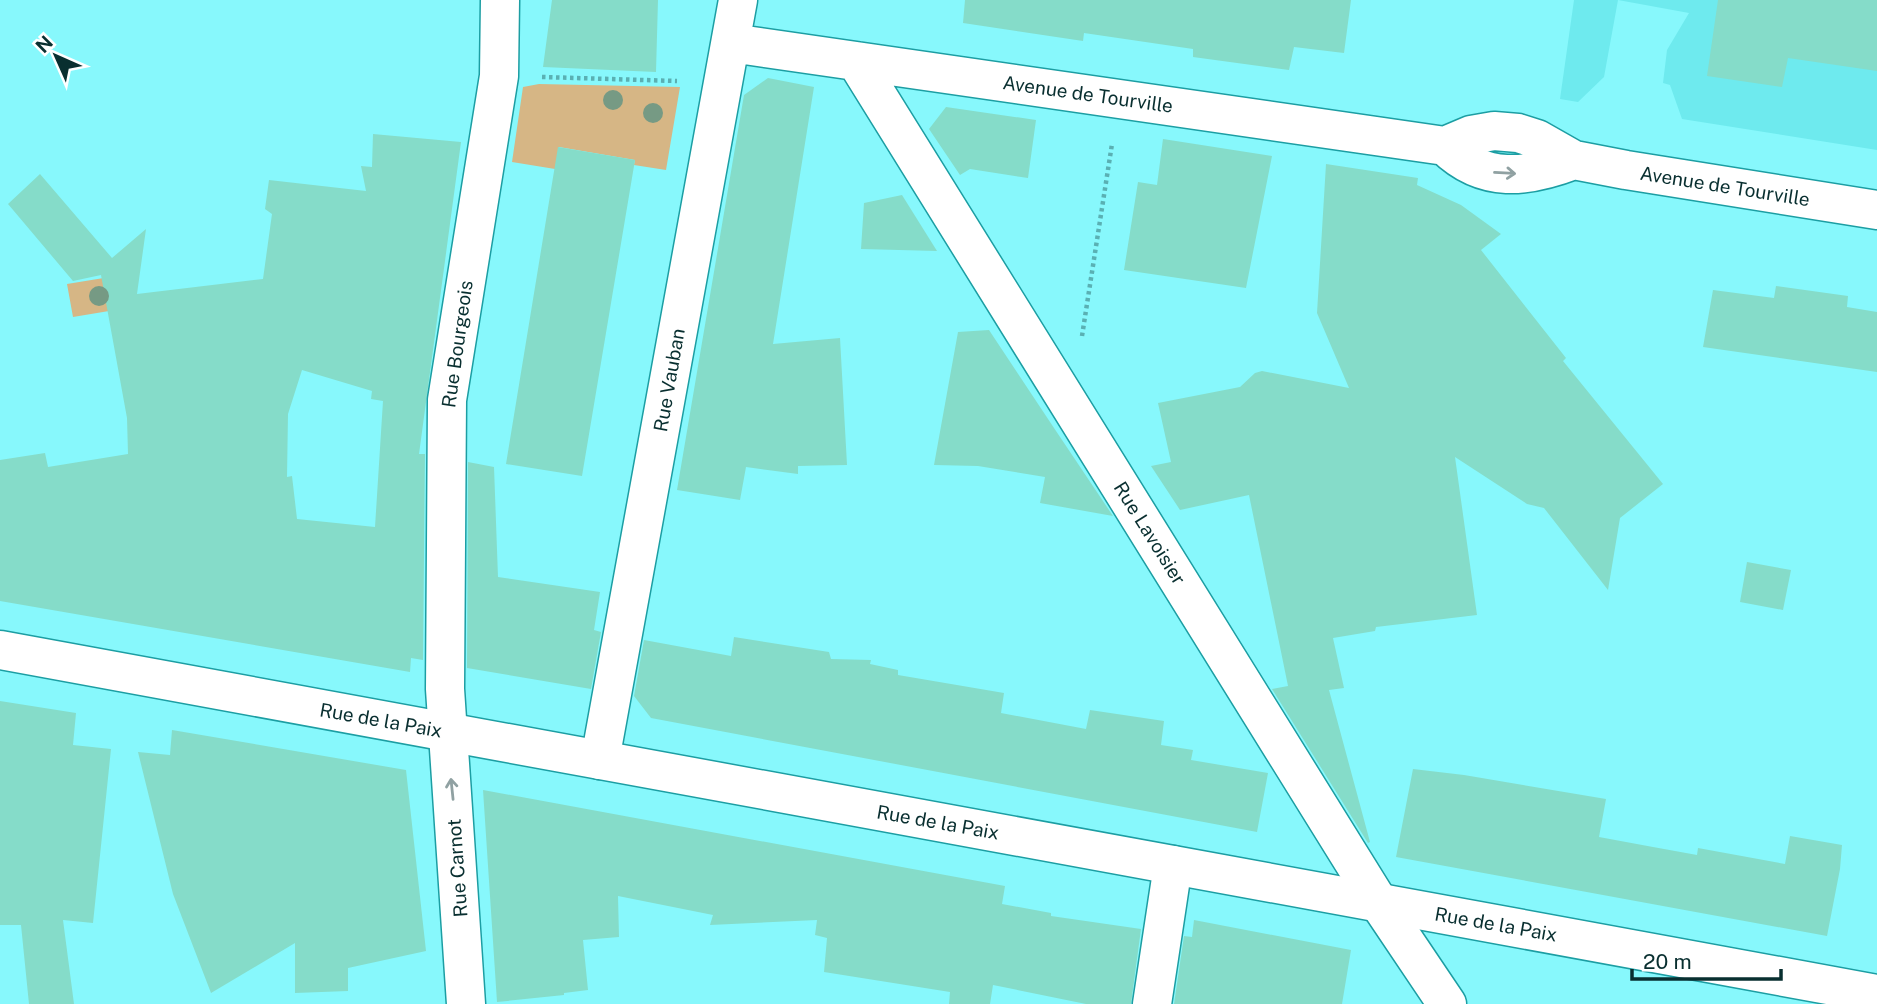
<svg xmlns="http://www.w3.org/2000/svg" width="1877" height="1004" font-family="'Public Sans',sans-serif">
	<style>
		.built { fill: #6eeaee }
		.green { fill: #d6b685 }
		.building { fill: #85dcc9; fill-rule: evenodd }
		.lines { fill: none; stroke-linecap: round; stroke-linejoin: round }
		.minor-casing { stroke: #1c9ea3; stroke-width: 41 }
		.secondary-casing { stroke: #1c9ea3; stroke-width: 41 }
		.path { stroke: #5ab0b3; stroke-width: 4.5; stroke-dasharray: 3.5 3.5; stroke-linecap: butt }
		.minor { stroke: #fff; stroke-width: 38 }
		.secondary { stroke: #fff; stroke-width: 38 }
		.tree { fill: #769a84 }
		.oneway { stroke: #90a1a2 }
		.labels { text-anchor: middle; stroke-width: 6; stroke-linejoin: round; paint-order: stroke }
		.street-label { font-size: 19px; fill: #092f30; stroke: #fff }
	</style>
	<rect width="100%" height="100%" fill="#87f8fc"/>
	<!-- built -->
	<path class="built" d="M1574 0H1877V150L1682 119 1670 85 1663 83 1667 50 1689 13 1618 0 1604 77 1578 102 1560 99Z"/>
	<!-- green -->
	<path class="green" d="M539 84 680 87 666 170 634 165 635 160 559 147 555 169 512 162 523 87Z
		M122 275 127 308 73 317 67 284Z"/>
	<!-- building -->
	<path class="building" d="M552 0H658L656 72 543 67Z
		M965 0H1351L1344 53 1294 47 1289 70 1193 57V49L1084 33 1083 41 963 23Z
		M1718 0H1877V71L1788 58 1782 87 1707 76Z
		M768 78 814 87 773 344 840 338 847 465 798 466V474L746 467 740 500 677 490 744 95Z
		M946 107 1036 120 1028 178 970 169 960 175 929 129Z
		M373 134 461 142 419 454H425L423 660 411 658 410 672 0 601V460L45 453 48 467 128 454 127 418 101 275 73 281 8 204 40 174 112 258 146 229 137 294 263 279 272 214 265 209 269 180 366 191 361 166 372 167ZM302 370 372 391 371 399 383 401 375 527 297 519 292 476 287 477 288 414Z
		M1163 139 1272 156 1246 288 1124 270 1138 182 1157 185Z
		M558 147 635 160 582 476 506 464Z
		M1326 164 1418 178 1417 185 1461 205 1501 234 1481 250 1566 358 1563 361 1663 484 1620 518 1608 590 1544 508 1527 504 1455 457 1477 615 1376 627 1375 631 1333 638 1344 688 1329 690 1370 842 1368 843 1272 689 1288 686 1249 495 1180 510 1151 466 1171 462 1158 403 1240 387 1255 373 1262 371 1349 388 1317 313Z
		M902 195 937 251 861 249 864 203Z
		M1776 286 1848 296 1847 307 1877 312V372L1703 347 1713 290 1774 298Z
		M989 330 1054 428 1113 516 1040 503 1045 477 978 466 934 465 958 332Z
		M468 462 494 467 498 577 600 592 594 630 601 632 591 689 467 668Z
		M1747 562 1791 570 1783 610 1740 602Z
		M734 637 829 652 831 659 871 660 870 664 898 670V675L1004 693 1001 713 1086 729 1090 710 1164 721 1161 745 1193 750 1191 760 1268 773 1257 832 651 718 634 696 644 640 731 656Z
		M0 701 76 713 73 745 111 749 93 923 63 920 74 1004H29L21 925H0Z
		M172 730 406 770 426 951 348 968V991L295 993V943L211 993 173 894 138 752 170 755Z
		M1413 769 1464 775 1606 799 1599 837 1653 847 1697 855 1698 848 1785 864 1790 836 1842 845 1840 869 1827 936 1396 857Z
		M483 790 1005 886 1002 904 1051 913V916L1141 929 1131 1004H1086L993 985 990 1004H949L950 992 824 972 827 938 815 935 817 920 710 925 713 915 618 896 619 937 583 940 588 990 564 993V995L497 1002Z
		M1194 920 1351 950 1342 1004H1174L1184 936 1192 937Z"/>
	<g class="lines">
		<defs>
			<path id="minor" d="M731 43 1445 146 1471 135 1494 131 1518 133 1537 139 1574 160 1626 170 1877 210
				M856 61 1379 903 1447 1004
				M1445 146C1484 184 1527 178 1574 160
				M600 760 738 0
				M466 1004 445 689 447 400 499 76 500 0
				M1152 1004 1173 865"/>
			<path id="secondary" d="M0 650 1877 994"/>
		</defs>
		<!-- minor casing -->
		<use href="#minor" class="minor-casing"/>
		<!-- secondary casing -->
		<use href="#secondary" class="secondary-casing"/>
		<!-- path -->
		<path class="path" d="M542 77 677 81
			M1082 336 1112 144"/>
		<!-- minor -->
		<use href="#minor" class="minor"/>
		<!-- secondary -->
		<use href="#secondary" class="secondary"/>
	</g>
	<!-- trees -->
	<g class="tree">
		<circle cx="613" cy="100" r="10"/>
		<circle cx="653" cy="113" r="10"/>
		<circle cx="99" cy="296" r="10"/>
	</g>
	<!-- one-way arrows -->
	<defs><path id="oneway-shaft" d="M-6 0H5M1.5-3L5.5 0L1.5 3" fill="none" stroke-width="1.6" stroke-linecap="round" stroke-linejoin="round" transform="scale(1.75)"/></defs>
	<g class="oneway">
		<use href="#oneway-shaft" transform="translate(1505 173) rotate(3)"/>
		<use href="#oneway-shaft" transform="translate(452 789) rotate(-96)"/>
	</g>
	<g class="labels">
		<!-- street labels -->
		<g class="street-label">
			<text transform="translate(1088 94) rotate(8)" y="7">Avenue de Tourville</text>
			<text transform="translate(1725 186) rotate(9)" y="7">Avenue de Tourville</text>
			<text transform="translate(457 344) rotate(-82)" y="7">Rue Bourgeois</text>
			<text transform="translate(669 380) rotate(-80)" y="7">Rue Vauban</text>
			<text transform="translate(1150 533) rotate(58)" y="7">Rue Lavoisier</text>
			<text transform="translate(381 720) rotate(10)" y="7">Rue de la Paix</text>
			<text transform="translate(938 822) rotate(10)" y="7">Rue de la Paix</text>
			<text transform="translate(457 868) rotate(-94)" y="7">Rue Carnot</text>
			<text transform="translate(1496 924) rotate(10)" y="7">Rue de la Paix</text>
		</g>
	</g>
	<!-- north arrow -->
	<g transform="translate(56 56) rotate(315)" stroke="#ffffff" stroke-width="5" paint-order="stroke">
	<path d="M0-5L12 26L0 18L-12 26Z" fill="#092f30"/>
	<text y="-10" font-size="19" font-weight="bold" text-anchor="middle" fill="#092f30">N</text>
	</g>
	<!-- scale -->
	<path d="M1632 969v10h149v-10" fill="none" stroke="#092f30" stroke-width="3.5"/>
	<text x="1643" y="969" font-size="21" fill="#092f30" stroke="#ffffff" stroke-width="5" paint-order="stroke">20 m</text>
</svg>
